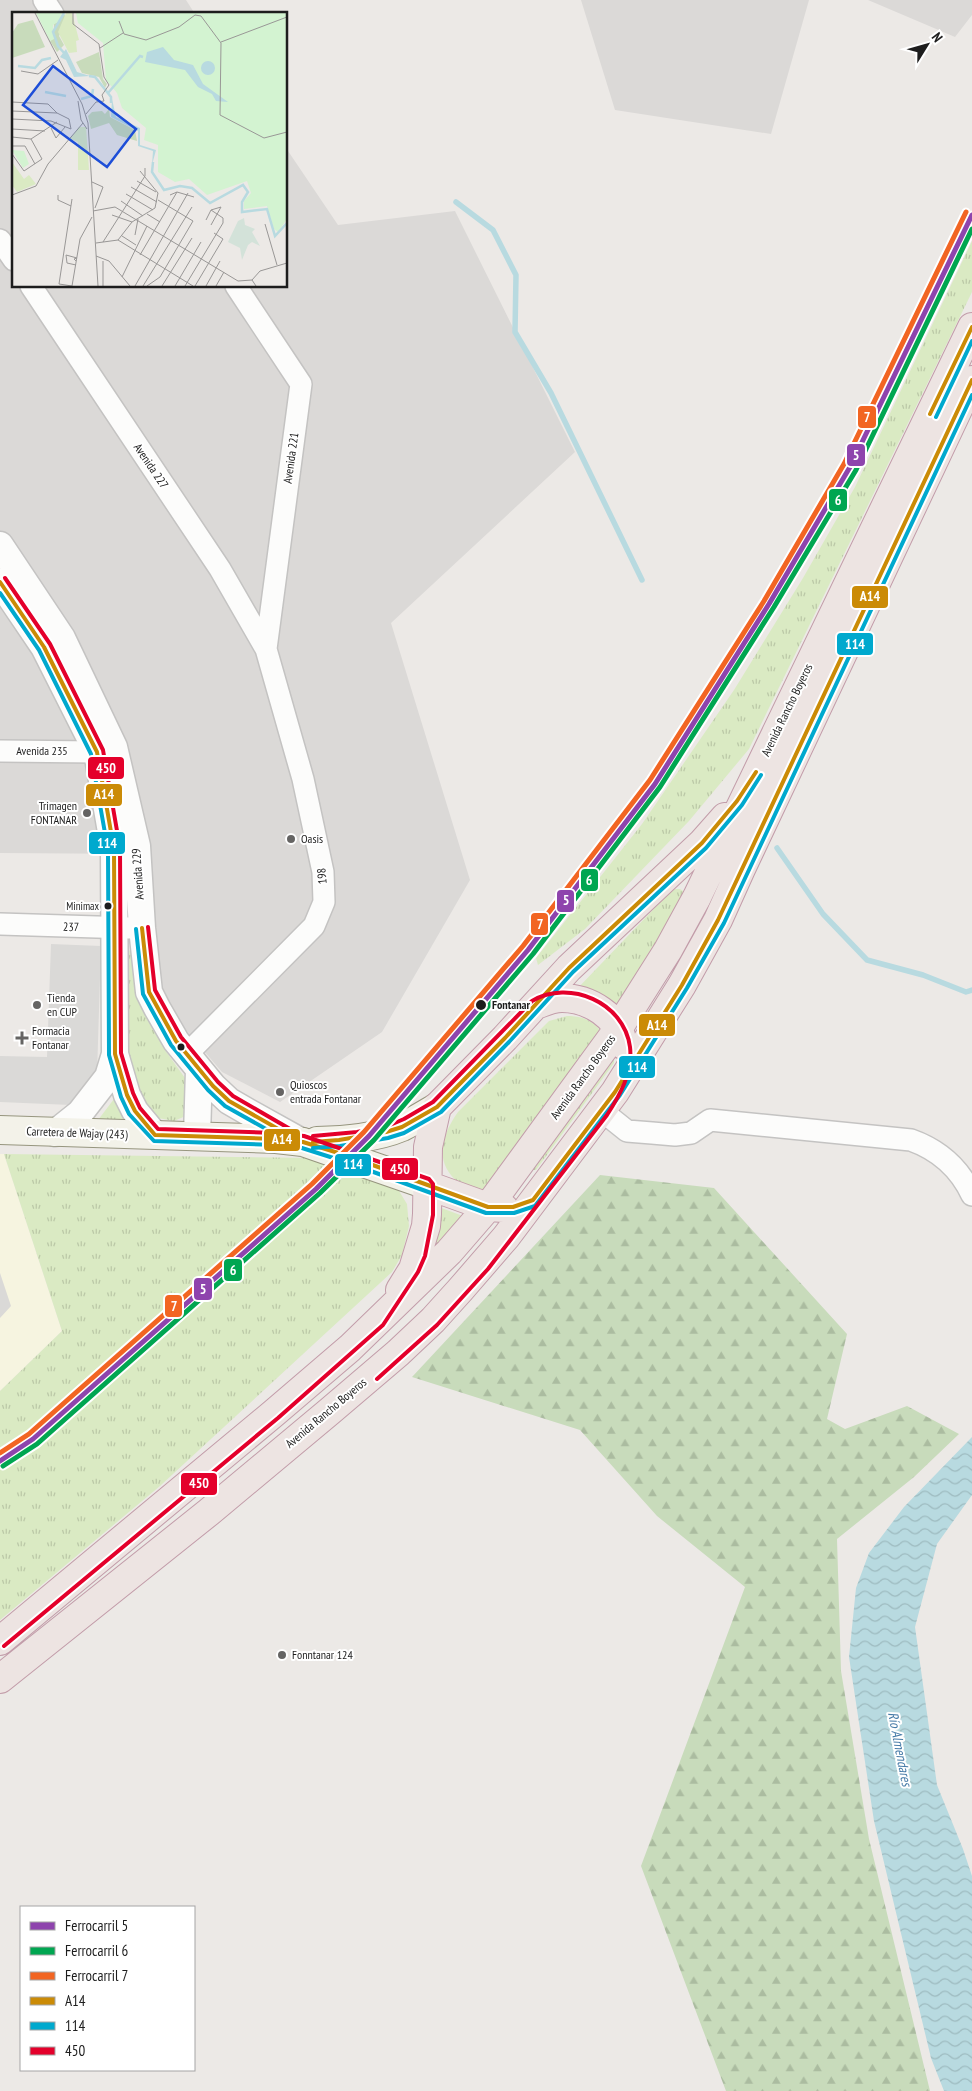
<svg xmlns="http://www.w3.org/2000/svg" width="972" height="2091" font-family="'PT Sans Narrow',sans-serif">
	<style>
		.residential { fill: #dbd9d7 }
		.education { fill: #f6f4e0 }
		.grass { fill: url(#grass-tufts) }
		.forest { fill: url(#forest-firs) }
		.parking { fill: #dad9d7 }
		.water { fill: url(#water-waves) }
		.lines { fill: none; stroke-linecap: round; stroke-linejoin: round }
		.stream { stroke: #b8dae0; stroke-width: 5.5 }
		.minor-casing { stroke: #c4c3c2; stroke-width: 24 }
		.tertiary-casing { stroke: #c4c3c2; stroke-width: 29 }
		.secondary-casing { stroke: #96957e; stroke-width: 30 }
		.trunk-casing { stroke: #c29ca9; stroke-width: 30 }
		.minor { stroke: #fcfcfb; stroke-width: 21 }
		.tertiary { stroke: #fcfcfb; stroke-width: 26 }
		.secondary { stroke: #f3f2e9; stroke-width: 28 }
		.trunk { stroke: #ede4e2; stroke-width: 28 }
		.bus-1-casing { stroke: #fff; stroke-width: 8 }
		.bus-2-casing { stroke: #fff; stroke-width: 8 }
		.bus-3-casing { stroke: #fff; stroke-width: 8 }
		.bus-1 { stroke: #cb8b06; stroke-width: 4 }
		.bus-2 { stroke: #00a9ce; stroke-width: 4 }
		.bus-3 { stroke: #e4002b; stroke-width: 4 }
		.rail-1-casing { stroke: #fff; stroke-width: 9 }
		.rail-2-casing { stroke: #fff; stroke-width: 9 }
		.rail-3-casing { stroke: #fff; stroke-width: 9 }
		.rail-1 { stroke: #8e44ad; stroke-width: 5 }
		.rail-2 { stroke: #00a651; stroke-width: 5 }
		.rail-3 { stroke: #f26522; stroke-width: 5 }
		.poi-dot { fill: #656463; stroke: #fff; stroke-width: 2 }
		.bus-dot { fill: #1d1d1d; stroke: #fff; stroke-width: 2 }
		.labels { text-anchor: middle; stroke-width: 4; stroke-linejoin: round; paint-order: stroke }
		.bus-label { font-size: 11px; fill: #1d1d1d; stroke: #fff; text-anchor: end }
		.street-label { font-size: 12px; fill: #1d1d1d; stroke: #fff }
		.poi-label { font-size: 12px; fill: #1d1d1d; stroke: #fff; text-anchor: start }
		.stop-label { font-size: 12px; font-weight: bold; fill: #1d1d1d; stroke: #fff; text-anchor: start }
		.water-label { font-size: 14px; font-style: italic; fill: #457aa7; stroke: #fff }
		.inset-river { fill: none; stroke: #b8dae0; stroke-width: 2.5 }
		.inset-road { fill: none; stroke: #999796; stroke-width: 1 }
		.view { fill: #1d4ed8; fill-opacity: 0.15; stroke: #1d4ed8; stroke-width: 2.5 }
		.inset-edge { fill: none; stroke: #1d1d1d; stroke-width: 2.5 }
		.line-badge { stroke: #fff; stroke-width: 2 }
		.badge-label { font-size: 14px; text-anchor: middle; font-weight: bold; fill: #fff }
	</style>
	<defs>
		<pattern id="grass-tufts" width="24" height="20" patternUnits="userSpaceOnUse" patternTransform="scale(1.25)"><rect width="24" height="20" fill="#daeac3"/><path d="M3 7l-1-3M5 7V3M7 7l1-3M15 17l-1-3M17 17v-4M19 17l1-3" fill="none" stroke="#bbc8a7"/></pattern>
		<pattern id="forest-firs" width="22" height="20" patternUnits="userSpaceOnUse" patternTransform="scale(1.25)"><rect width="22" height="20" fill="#c8dbbb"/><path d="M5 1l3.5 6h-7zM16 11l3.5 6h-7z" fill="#abbca0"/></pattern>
		<pattern id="water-waves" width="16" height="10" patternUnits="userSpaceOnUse" patternTransform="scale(1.25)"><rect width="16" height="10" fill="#b8dae0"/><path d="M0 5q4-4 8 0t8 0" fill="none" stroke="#9ebbc0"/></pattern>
	</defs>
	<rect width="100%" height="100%" fill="#ece9e6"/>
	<!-- residential -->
	<path class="residential" d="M0 0H186L195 14H14V286H286V148L338 225 455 211 575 452 391 623 470 880 382 1032 280 1102 222 1072 179 1022 159 982 145 854 0 853Z
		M581 0H809L771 134 615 110Z
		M868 0H972V15L955 37Z"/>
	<!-- education -->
	<path class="education" d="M0 1154H4L62 1331 0 1391Z"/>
	<!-- grass -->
	<path class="grass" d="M972 241V292L749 749 689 821 585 929 538 965 536 958 642 824 734 690 803 578 855 487Z
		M675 889H680L686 893 624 1007 594 993 576 990 670 892Z
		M127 950 132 951 143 1008 165 1050 185 1078 192 1097 188 1115 174 1121 158 1118 139 1103 123 1066Z
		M567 1016C582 1016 597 1021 603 1036L484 1196C476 1193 466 1190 460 1184 433 1163 441 1136 458 1112L549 1021Z
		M614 1042V1063L536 1170H531Z
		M114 1099 127 1120H98Z
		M4 1154 313 1158 396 1186 407 1204 409 1226 402 1255 392 1272 160 1486 0 1620V1391L62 1331Z
		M436 1206 471 1219 435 1248 437 1229Z"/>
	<!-- forest -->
	<path class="forest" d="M600 1175 714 1188 847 1334 827 1419 845 1429 907 1406 959 1434 914 1477 837 1539 841 1671 869 1839 930 2091H726L641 1866 745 1587 657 1516 580 1430 412 1377Z"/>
	<!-- parking -->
	<path class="parking" d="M51 944 101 946 97 1074 71 1105 0 1102V1056L47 1057Z
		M0 1273 11 1306 0 1318Z"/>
	<!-- water -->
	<path class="water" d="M972 1437V1495L937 1544 915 1627 937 1785 963 1849 972 1876V2091H944L931 2058 874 1821 849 1657 856 1588 869 1553 904 1507Z"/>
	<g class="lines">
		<!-- stream -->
		<path class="stream" d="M456 202 493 230 516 275 515 332 551 393 642 580
			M777 848 823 914 867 960 923 975 966 992 972 990"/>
		<defs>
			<path id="minor" d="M44 0 53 14
				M0 240 14 260
				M31 286 220 569 266 649 303 779 323 872 324 902 314 926 186 1055
				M236 286 301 384 266 649
				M0 751 97 752 109 748
				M0 924 129 928
				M602 1111 627 1131 652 1133 675 1135 691 1133 710 1120 911 1140C939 1150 959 1167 972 1195"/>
			<path id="tertiary" d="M0 545 62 638 114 747 137 846 142 928 149 992 157 1008 176 1041 213 1086 229 1101 248 1112 302 1142
				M0 582 44 647 97 752 114 849 115 1054 127 1095 135 1111 155 1135
				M55 1133 80 1113 108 1077 115 1054
				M197 1136 199 1070"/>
			<path id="secondary" d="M0 1130 276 1139 303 1142 427 1185
				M317 1141C345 1140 376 1138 402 1127 414 1121 425 1114 437 1107"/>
			<path id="trunk" d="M536 1005C544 1002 552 998 562 998 588 998 620 1016 623 1045
				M427 1185 488 1207 504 1208
				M400 1290 413 1269 426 1226 427 1214 428 1147 437 1107 505 1038 569 968 702 843 725 817
				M0 1641 274 1413 350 1348 449 1252 488 1207 618 1029 668 950 697 897 972 327
				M0 1679 209 1512 330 1411 398 1353 433 1320 461 1289 506 1237 615 1092 682 985 718 920 741 869 972 380"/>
		</defs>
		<!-- minor casing -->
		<use href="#minor" class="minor-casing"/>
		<!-- tertiary casing -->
		<use href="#tertiary" class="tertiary-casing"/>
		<!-- secondary casing -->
		<use href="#secondary" class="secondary-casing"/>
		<!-- trunk casing -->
		<use href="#trunk" class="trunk-casing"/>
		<!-- minor -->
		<use href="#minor" class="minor"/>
		<!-- tertiary -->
		<use href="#tertiary" class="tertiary"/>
		<!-- secondary -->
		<use href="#secondary" class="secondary"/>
		<!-- trunk -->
		<use href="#trunk" class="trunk"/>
		<defs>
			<path id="bus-1" d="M930 414 972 327
				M0 582 44 647 97 752 114 849 115 1054 127 1095 135 1111 155 1135 276 1139 303 1142 348 1156 488 1207H513L533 1200 615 1092 682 985 718 920 972 380
				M142 928 149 992 176 1041 213 1086 229 1101 294 1138
				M313 1142 339 1140 386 1132 402 1127 437 1107 505 1038 569 968 702 843 737 801 756 772"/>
			<path id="bus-2" d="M936 417 972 341
				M0 593 39 650 91 754 108 850 109 1055 121 1097 129 1114 154 1141 276 1145 302 1148 346 1162 486 1213H514L535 1206 620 1095 687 988 724 923 972 395
				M136 929 143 994 171 1045 208 1090 225 1106 291 1143
				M313 1148 340 1146 388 1138 404 1133 441 1112 509 1042 573 972 706 848 742 805 761 775"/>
			<path id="bus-3" d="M148 927 155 990 181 1037 218 1082 233 1096 297 1133
				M313 1136 357 1132 390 1125 404 1119 433 1102 532 1001C569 979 624 1002 630 1047 633 1072 620 1095 607 1115L488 1269 437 1325 377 1379
				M4 1646 278 1418 383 1325 418 1272 425 1256 433 1215V1184L429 1179 304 1136 276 1133 158 1129 140 1108 133 1093 121 1053 120 848 103 750 50 644 5 578"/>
		</defs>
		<!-- bus-1 casing -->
		<use href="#bus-1" class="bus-1-casing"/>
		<!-- bus-2 casing -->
		<use href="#bus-2" class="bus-2-casing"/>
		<!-- bus-3 casing -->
		<use href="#bus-3" class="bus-3-casing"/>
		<!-- bus-1 -->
		<use href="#bus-1" class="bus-1"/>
		<!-- bus-2 -->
		<use href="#bus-2" class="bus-2"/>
		<!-- bus-3 -->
		<use href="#bus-3" class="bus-3"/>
		<defs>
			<path id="rail-1" d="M0 1461 33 1439 316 1189 369 1136 528 950 655 784 769 604 850 467 972 215"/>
			<path id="rail-2" d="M3 1466 37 1444 320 1193 374 1140 533 954 660 787 774 607 856 470 972 229"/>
			<path id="rail-3" d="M0 1453 29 1434 312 1184 364 1132 523 946 650 780 764 601 844 464 966 212"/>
		</defs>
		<!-- rail-1 casing -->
		<use href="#rail-1" class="rail-1-casing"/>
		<!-- rail-2 casing -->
		<use href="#rail-2" class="rail-2-casing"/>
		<!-- rail-3 casing -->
		<use href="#rail-3" class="rail-3-casing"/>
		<!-- rail-1 -->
		<use href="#rail-1" class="rail-1"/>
		<!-- rail-2 -->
		<use href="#rail-2" class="rail-2"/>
		<!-- rail-3 -->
		<use href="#rail-3" class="rail-3"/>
	</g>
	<!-- markers -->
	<g class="poi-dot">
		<circle cx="87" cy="813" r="5"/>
		<circle cx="291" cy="839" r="5"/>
		<circle cx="37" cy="1005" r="5"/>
		<path d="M19.5 1030.5h5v5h5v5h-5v5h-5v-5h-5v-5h5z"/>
		<circle cx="280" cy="1092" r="5"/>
		<circle cx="282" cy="1655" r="5"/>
	</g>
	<g class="bus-dot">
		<circle cx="108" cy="906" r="4.5"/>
		<circle cx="481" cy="1005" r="6"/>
		<circle cx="181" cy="1047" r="4.5"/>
	</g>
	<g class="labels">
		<!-- bus labels -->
		<g class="bus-label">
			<text x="99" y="910">Minimax</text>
		</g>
		<!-- street labels -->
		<g class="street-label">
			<text transform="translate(291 458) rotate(-82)" y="4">Avenida 221</text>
			<text transform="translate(151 466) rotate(56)" y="4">Avenida 227</text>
			<text transform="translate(787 710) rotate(-64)" y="4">Avenida Rancho Boyeros</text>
			<text x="42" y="755">Avenida 235</text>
			<text transform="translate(138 874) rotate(-94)" y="4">Avenida 229</text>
			<text transform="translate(322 876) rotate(-96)" y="4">198</text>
			<text transform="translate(71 927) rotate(2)" y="4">237</text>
			<text transform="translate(583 1077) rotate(-54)" y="4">Avenida Rancho Boyeros</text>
			<text transform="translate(77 1133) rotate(2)" y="4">Carretera de Wajay (243)</text>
			<text transform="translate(326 1413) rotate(-40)" y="4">Avenida Rancho Boyeros</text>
		</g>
		<!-- poi labels -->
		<g class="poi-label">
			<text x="77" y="810" text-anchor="end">Trimagen<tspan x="77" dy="14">FONTANAR</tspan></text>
			<text x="301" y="843">Oasis</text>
			<text x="47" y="1002">Tienda<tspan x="47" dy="14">en CUP</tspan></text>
			<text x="32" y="1035">Formacia<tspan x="32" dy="14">Fontanar</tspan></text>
			<text x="290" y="1089">Quioscos<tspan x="290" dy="14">entrada Fontanar</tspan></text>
			<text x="292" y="1659">Fonntanar 124</text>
		</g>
		<!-- stop labels -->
		<g class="stop-label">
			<text x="492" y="1009">Fontanar</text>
		</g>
		<!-- water labels -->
		<g class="water-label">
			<text transform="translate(900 1749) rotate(79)" y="5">Río Almendares</text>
		</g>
	</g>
	<!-- overview -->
	<g transform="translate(12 12)">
		<rect width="275" height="275" fill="#ece9e6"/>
		<path d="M67 115H74L77 158H66V130L58 127ZM0 150 12 167 17 163 24 172 5 180 0 173Z" fill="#daeac3"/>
		<path d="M51 1 54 5 47 24 52 33 45 40 38 29 42 26V12L49 8ZM21 8 33 35 0 46V21L6 12ZM87 40 91 67 95 72 93 76 87 65 70 61 64 50ZM97 97 98 105 123 118 125 129 105 123 97 111 79 117 76 104 80 100 90 99 93 102Z" fill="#c8dbbb"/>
		<path d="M232 206 233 213 243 217 240 220 248 234 240 230 236 233 230 248 228 236 216 230 226 209Z" fill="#d3e2d9"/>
		<path d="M24 1H50L47 9 41 13 42 27 38 29ZM64 1H275V207L266 220 262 217 255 194 232 197V189L239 181 235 169 195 183 177 167 163 170 146 160V133L132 128 134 116 110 96 105 81 94 68 91 31 66 11ZM0 138 12 139 17 152 11 156Z" fill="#d3f3d1"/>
		<path d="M54 1H60L67 28 64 29 65 40 57 41 46 20Z" fill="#daeac3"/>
		<path d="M151 35 162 48 181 53 191 72 216 90 204 89 200 82 186 75 173 58 133 50 135 40ZM54 37 65 60 78 64 62 65 54 48 48 45ZM189 56a7 7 0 1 1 14 0a7 7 0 1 1-14 0ZM100 87 104 105 128 116V133L144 138 140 153 141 139 126 134V119L99 105Z" fill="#b8dae0"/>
		<path class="inset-river" d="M52 1 41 20 46 34 53 42M6 54 23 56 30 48 39 46M77 64 83 65 99 85V91M33 80 54 84M96 81 128 44 131 45M69 87 80 84 81 77M141 150 140 160 152 178 168 174 180 176 198 191 231 173 236 180 230 190V200L255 197 263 224 275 211"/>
		<path class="inset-road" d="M23 1 70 92 76 111 86 274M61 1V12L87 32 92 65 97 73 90 83 92 89 84 90 74 102M107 9 112 22 134 28 167 15 183 3 189 4 209 31 208 103 252 126 275 120M209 30 275 5M88 36 111 21M9 59 26 62 46 48M66 89 69 108 75 117M0 90 36 92 45 101M0 99 45 101 57 107 59 117M0 107 39 109 59 117M39 116 44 126 53 115M0 117 33 119M0 125 19 127 45 110M0 134H13L23 152M0 142 12 159 30 147 19 127M128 159 146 181M125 169 144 180M80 170 91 175 83 196M119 175 145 190M114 182 141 198M0 183 24 174 36 152 71 111M46 183V188L59 194M158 183 165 180 182 185M60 187 47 272 60 274M109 189 131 204M81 199 103 195 226 269 240 268 244 274M135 202 148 210M100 203 120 210M194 208 199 198 209 195M253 212 265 253M199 213 209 195M123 223 126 207M110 224 124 233M106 228 120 210 143 196 146 181M91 230 133 164V156M84 231 106 228 181 274M128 243 165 180M84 244 97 249 118 274M91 249V274M64 253 55 251 54 243 65 246 62 247 64 249M110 265 135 214M240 268 248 259 275 251M60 274 68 227 80 205M123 274 176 181M131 274 180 195M135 274 148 265 181 209 146 188M150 274 180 226M163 274 189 230M173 274 211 211V206L199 198M183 274 211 227 202 221M194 274 208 249M204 274 212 260"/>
		<path class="view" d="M41 54 124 117 95 155 11 93Z"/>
		<rect width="275" height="275" class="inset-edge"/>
	</g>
	<g class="line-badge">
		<rect x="857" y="405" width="20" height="24" rx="5" fill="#f26522"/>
		<rect x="846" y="443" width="20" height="24" rx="5" fill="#8e44ad"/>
		<rect x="828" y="488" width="20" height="24" rx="5" fill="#00a651"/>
		<rect x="851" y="585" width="38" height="24" rx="5" fill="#cb8b06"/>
		<rect x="836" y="632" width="38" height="24" rx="5" fill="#00a9ce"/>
		<rect x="87" y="756" width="38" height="24" rx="5" fill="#e4002b"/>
		<rect x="85" y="783" width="38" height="24" rx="5" fill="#cb8b06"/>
		<rect x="88" y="831" width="38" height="24" rx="5" fill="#00a9ce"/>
		<rect x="580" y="868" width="19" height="24" rx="5" fill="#00a651"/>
		<rect x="556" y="889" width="19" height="24" rx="5" fill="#8e44ad"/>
		<rect x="530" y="912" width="19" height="24" rx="5" fill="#f26522"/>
		<rect x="638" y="1013" width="38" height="24" rx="5" fill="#cb8b06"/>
		<rect x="618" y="1055" width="38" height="24" rx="5" fill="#00a9ce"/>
		<rect x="263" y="1128" width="38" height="24" rx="5" fill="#cb8b06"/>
		<rect x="334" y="1153" width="38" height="24" rx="5" fill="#00a9ce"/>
		<rect x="381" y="1157" width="38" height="24" rx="5" fill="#e4002b"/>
		<rect x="223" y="1258" width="20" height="24" rx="5" fill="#00a651"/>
		<rect x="193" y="1277" width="20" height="24" rx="5" fill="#8e44ad"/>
		<rect x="164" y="1294" width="19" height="24" rx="5" fill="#f26522"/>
		<rect x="180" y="1472" width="38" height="24" rx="5" fill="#e4002b"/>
	</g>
	<g class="badge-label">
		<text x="867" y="422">7</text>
		<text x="856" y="460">5</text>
		<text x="838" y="505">6</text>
		<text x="870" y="601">A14</text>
		<text x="855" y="649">114</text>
		<text x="106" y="773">450</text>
		<text x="104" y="799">A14</text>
		<text x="107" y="848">114</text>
		<text x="589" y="885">6</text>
		<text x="566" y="905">5</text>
		<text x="540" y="929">7</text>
		<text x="657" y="1030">A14</text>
		<text x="637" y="1072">114</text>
		<text x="282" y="1144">A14</text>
		<text x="353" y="1169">114</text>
		<text x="400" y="1174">450</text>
		<text x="233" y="1275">6</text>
		<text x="203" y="1294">5</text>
		<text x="174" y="1311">7</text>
		<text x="199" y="1488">450</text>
	</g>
	<!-- legend -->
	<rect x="20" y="1906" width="175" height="165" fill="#ffffff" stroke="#a5a5a5"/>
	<rect x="30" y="1922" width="25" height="8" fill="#8e44ad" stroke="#a5a5a5"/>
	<text x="65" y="1931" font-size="15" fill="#1d1d1d">Ferrocarril 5</text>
	<rect x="30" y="1947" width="25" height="8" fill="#00a651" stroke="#a5a5a5"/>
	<text x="65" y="1956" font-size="15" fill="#1d1d1d">Ferrocarril 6</text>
	<rect x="30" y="1972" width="25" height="8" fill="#f26522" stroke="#a5a5a5"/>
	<text x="65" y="1981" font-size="15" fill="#1d1d1d">Ferrocarril 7</text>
	<rect x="30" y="1997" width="25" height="8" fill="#cb8b06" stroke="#a5a5a5"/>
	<text x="65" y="2006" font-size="15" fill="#1d1d1d">A14</text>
	<rect x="30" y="2022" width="25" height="8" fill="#00a9ce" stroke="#a5a5a5"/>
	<text x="65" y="2031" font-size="15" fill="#1d1d1d">114</text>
	<rect x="30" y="2047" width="25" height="8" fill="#e4002b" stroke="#a5a5a5"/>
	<text x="65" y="2056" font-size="15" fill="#1d1d1d">450</text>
	<!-- north arrow -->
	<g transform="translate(927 45) rotate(53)" stroke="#ffffff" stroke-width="4" paint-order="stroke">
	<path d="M0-4L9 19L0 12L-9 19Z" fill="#1d1d1d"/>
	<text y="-8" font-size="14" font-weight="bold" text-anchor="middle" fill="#1d1d1d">N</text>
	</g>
</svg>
